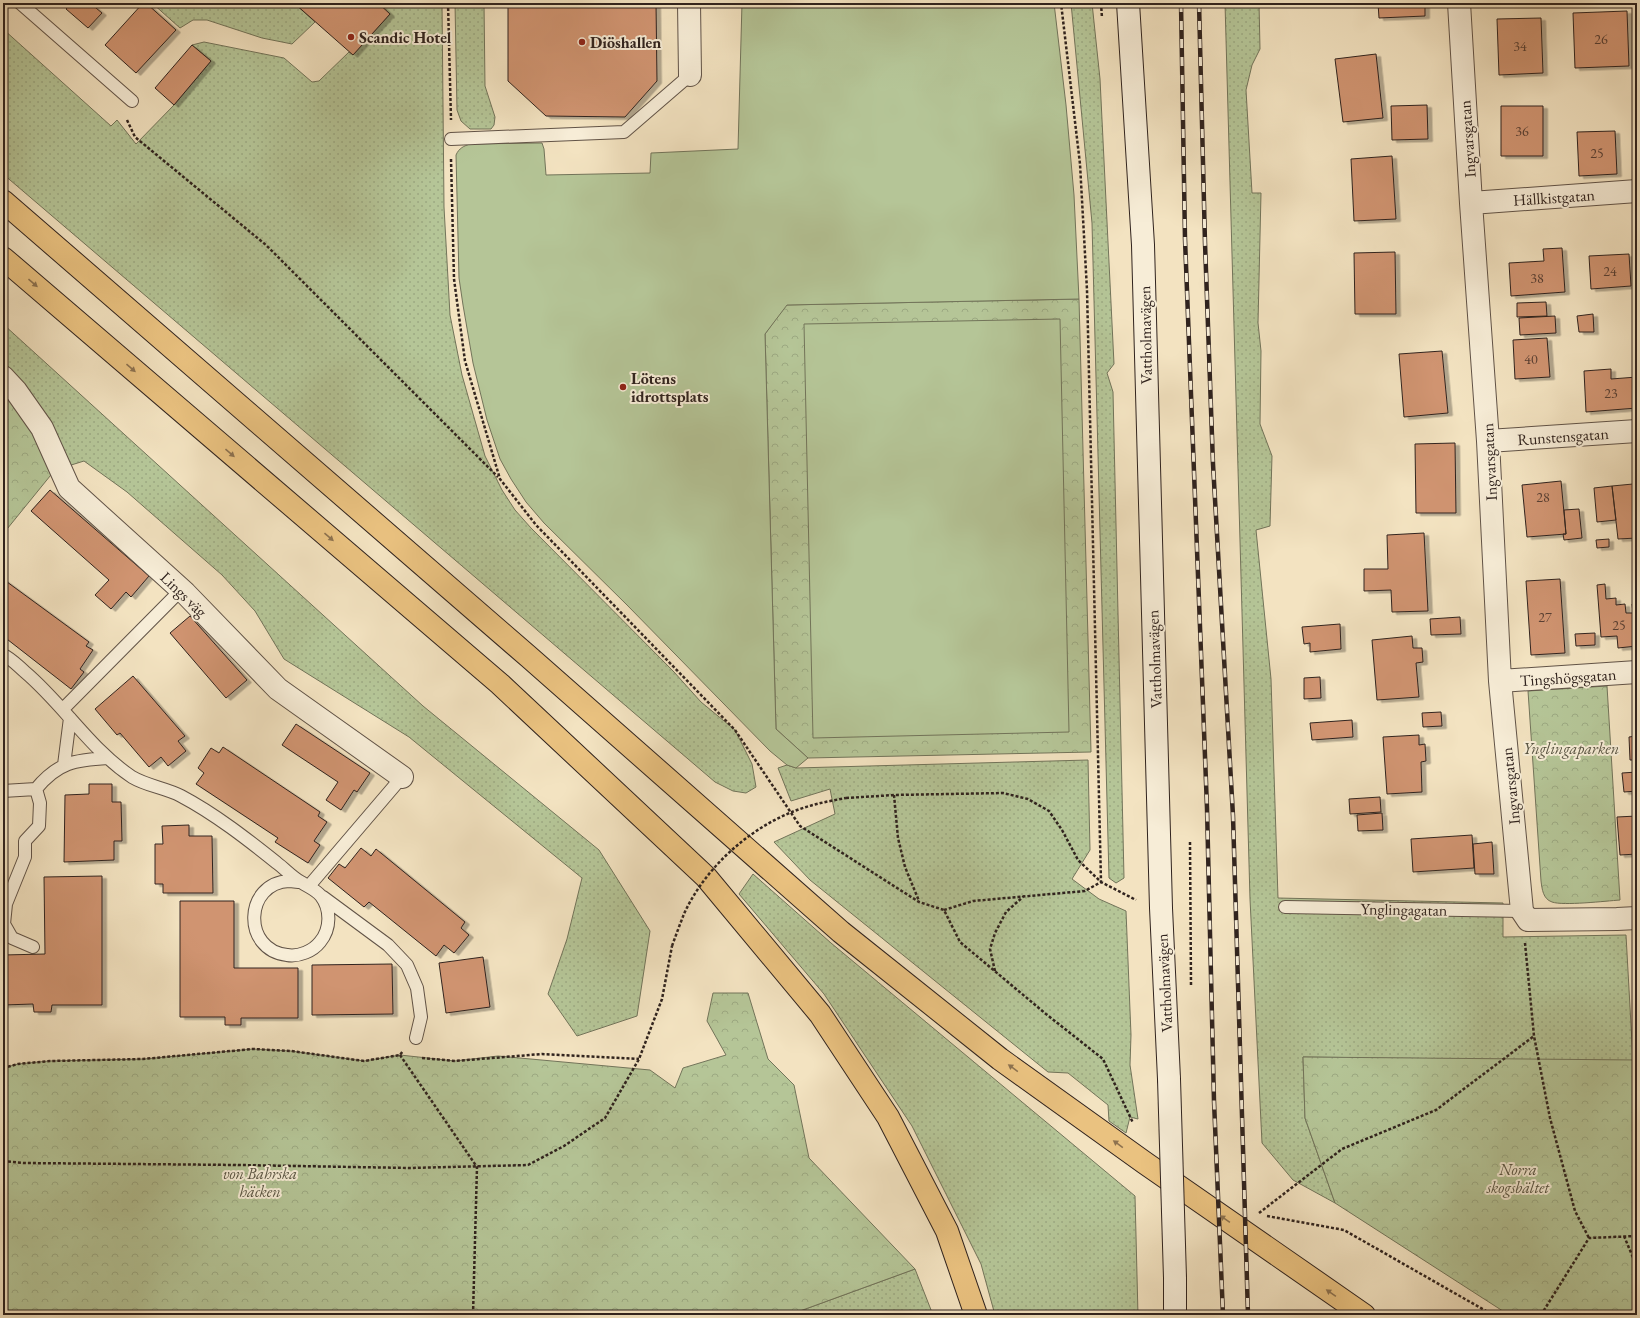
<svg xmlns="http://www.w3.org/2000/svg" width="1640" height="1318" font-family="'EB Garamond',serif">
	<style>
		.grass { fill: url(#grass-dots); stroke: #72745a }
		.forest { fill: url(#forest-crowns); stroke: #72745a }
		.garden { fill: #b5c597; stroke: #72745a }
		.building { fill: #d09471; stroke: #30231e; filter: url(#shadow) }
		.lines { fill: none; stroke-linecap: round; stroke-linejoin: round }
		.service-casing { stroke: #615347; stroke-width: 14 }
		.minor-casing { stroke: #615347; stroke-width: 24 }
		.secondary-casing { stroke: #30231e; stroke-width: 24 }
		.primary-casing { stroke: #30231e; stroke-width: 24 }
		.path { stroke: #30231e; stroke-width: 2.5; stroke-dasharray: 3 2; stroke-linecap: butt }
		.service { stroke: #f7edd7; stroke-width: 12 }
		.minor { stroke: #f7edd7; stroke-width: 22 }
		.secondary { stroke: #f7edd7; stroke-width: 22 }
		.primary { stroke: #eac280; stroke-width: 22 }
		.rail-casing { stroke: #30231e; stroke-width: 4.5 }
		.rail { stroke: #f7edd7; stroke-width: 3; stroke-dasharray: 9; stroke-linecap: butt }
		.secondary-bridge-casing { stroke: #30231e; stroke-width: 24; stroke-linecap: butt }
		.path-bridge { stroke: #30231e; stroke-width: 2.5; stroke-dasharray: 3 2; stroke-linecap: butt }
		.secondary-bridge { stroke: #f7edd7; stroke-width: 22 }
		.oneway { fill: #8d724f }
		.poi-dot { fill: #8f2418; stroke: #f7edd7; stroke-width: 1.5 }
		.labels { text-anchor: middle; stroke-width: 4; stroke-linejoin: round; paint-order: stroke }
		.number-label { font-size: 14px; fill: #583f33 }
		.poi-label { font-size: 16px; font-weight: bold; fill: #30231e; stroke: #f7edd7; text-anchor: start }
		.street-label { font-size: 16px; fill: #30231e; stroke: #f7edd7 }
		.park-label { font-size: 16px; font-style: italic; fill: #585442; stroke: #f7edd7 }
	</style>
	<defs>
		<pattern id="grass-dots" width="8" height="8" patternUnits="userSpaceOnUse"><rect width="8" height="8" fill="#b5c597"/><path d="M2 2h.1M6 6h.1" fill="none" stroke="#9ca982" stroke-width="1.8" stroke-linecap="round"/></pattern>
		<pattern id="forest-crowns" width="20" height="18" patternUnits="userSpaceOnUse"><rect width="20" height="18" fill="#b5c597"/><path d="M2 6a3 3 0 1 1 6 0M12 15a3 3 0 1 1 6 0" fill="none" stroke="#9ca982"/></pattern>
		<filter id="shadow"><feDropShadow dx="4.5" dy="2.5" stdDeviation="0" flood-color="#0004"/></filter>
	</defs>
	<rect width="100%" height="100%" fill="#f3e3c1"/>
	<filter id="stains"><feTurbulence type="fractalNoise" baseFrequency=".005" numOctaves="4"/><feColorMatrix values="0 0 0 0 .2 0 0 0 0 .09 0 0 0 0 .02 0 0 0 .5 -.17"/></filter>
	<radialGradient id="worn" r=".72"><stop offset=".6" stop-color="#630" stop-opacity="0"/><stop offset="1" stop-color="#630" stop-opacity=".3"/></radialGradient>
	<!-- grass -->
	<path class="grass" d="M152 3H294L315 22 292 44 262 38 207 20H193L180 28Z
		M378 3H442L444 207 450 315 462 375 485 456 502 490 515 510 531 528 674 672 701 702 735 730 752 764 756 787 746 793 733 791 715 782 3 174V29L111 126 117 120 136 144 174 105 211 61 192 45 204 42 284 58 312 82 319 81 349 52 353 55 390 14Z
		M455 3H484L485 86 495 117 494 125 491 129H470L461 121 457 110Z
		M1071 3H1092L1100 79 1114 364 1107 373 1113 392 1124 878 1116 883 1109 878 1092 223Z
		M1225 3H1259L1260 49 1252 65 1246 90 1252 193H1261L1258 323 1261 351 1260 424 1272 456 1270 526 1256 530 1271 679 1278 898 1503 903V937L1626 935 1633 1061 1303 1057 1305 1118 1335 1203 1293 1180 1262 1143 1250 899Z
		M3 324 423 706 599 850 650 931 637 1016 577 1036 548 994 567 939 582 878 409 737 284 659 255 611 222 575 127 492 84 461 68 466 3 367Z
		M1088 760 1090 850 1072 879 1099 899 1126 911 1131 1035 1130 1065 1138 1119 1130 1117 1126 1133 1109 1121 1108 1105 1068 1073 1048 1072 810 880 774 842 835 814 830 789 791 801 778 768 787 765 796 768Z
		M753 874 831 943 1135 1196 1138 1315H995L981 1264 912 1126 824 994 739 894Z
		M915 1269 933 1315H789Z"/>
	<!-- forest -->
	<path class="forest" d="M1079 299 1091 752 808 758 776 729 765 334 786 305Z
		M3 377 59 465 3 534Z
		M1607 686 1620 900C1606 901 1563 906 1552 902 1543 899 1542 889 1541 881L1528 691Z
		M713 993H748L768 1059 794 1085 809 1158 915 1269 789 1315H3V1068L18 1064 49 1061 144 1059 253 1049 291 1051 364 1061 400 1055 455 1061 498 1056 650 1070 675 1088 683 1068 726 1055 707 1021Z
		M1303 1057 1637 1060V1315H1509L1335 1203 1305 1118Z"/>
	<!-- garden -->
	<path class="garden" d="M742 3H1054L1066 105 1074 195 1079 299 787 305 765 334 776 729 808 758 796 768 787 765 770 751 627 605 544 523 526 502 511 479 500 459 487 420 473 363 463 305 459 278 456 155C459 148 464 146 470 144L542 143 544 149 546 175 650 173 651 153 738 149Z
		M1060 319 1069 732 813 738 804 324Z"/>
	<!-- building -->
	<path class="building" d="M71 3H90L102 13 88 28 66 9Z
		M143 3H146L176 30 136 73 105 45Z
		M294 3H378L390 14 353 55Z
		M508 3H656L657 81 625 117 546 116 508 81Z
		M1378 3H1425V16L1379 18Z
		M1627 11 1629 66 1575 68 1573 13Z
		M1541 18 1543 73 1499 75 1497 19Z
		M1637 18V62L1634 19Z
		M192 45 211 61 174 105 155 88Z
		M1376 54 1383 118 1343 122 1335 59Z
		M1427 105 1428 139 1392 140 1391 106Z
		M1501 106H1543V156H1501Z
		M1615 131 1617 174 1579 176 1577 132Z
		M1392 156 1396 219 1354 221 1351 159Z
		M1562 248 1565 292 1511 296 1509 263 1544 261 1543 249Z
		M1395 252 1396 314H1355L1354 253Z
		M1629 254 1631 286 1591 289 1589 256Z
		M1546 302 1547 316 1517 317V303Z
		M1593 314 1594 332H1579L1577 316Z
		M1555 316 1556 333 1520 335 1519 318Z
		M1547 338 1550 377 1515 379 1513 340Z
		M1442 351 1448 413 1404 417 1399 354Z
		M1611 369V379L1637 377V408L1586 412 1584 371Z
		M1455 443 1456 513H1416L1415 444Z
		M1561 481 1566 534 1527 537 1522 485Z
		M1633 484 1635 494H1637V538L1618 539 1612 486Z
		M1612 486 1616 520 1597 522 1594 488Z
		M50 490 149 576 131 597 126 592 111 609 95 595 109 580 31 511Z
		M1579 509 1582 538 1564 540 1563 534H1566L1564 510Z
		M1424 533 1428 611 1392 612 1391 590 1364 591V569H1388L1387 535Z
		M1609 539V547L1597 548 1596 540Z
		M3 579 89 642 86 646 93 650 80 669 84 672 71 689 3 636Z
		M1560 579 1565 653 1531 655 1526 581Z
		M1605 584 1606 599 1616 598V605L1625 604 1626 613H1633L1632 604H1637V646L1618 648 1617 636 1601 637 1597 585Z
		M190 616 247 680 226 698 170 633Z
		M1460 617 1461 634 1431 635 1430 619Z
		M1340 624 1341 649 1310 652V643L1304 644 1302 627Z
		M1595 633V645L1576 646 1575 634Z
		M1412 636 1413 648H1422L1423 662 1416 663 1419 697 1377 700 1372 640Z
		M133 676 185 736 178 741 186 751 168 766 161 757 149 767 120 733 117 735 95 709Z
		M1320 677 1321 698 1304 699V678Z
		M1441 712 1442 726 1423 727 1422 713Z
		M1635 714H1637V760H1630L1629 737 1636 736Z
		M1352 720 1353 737 1312 740 1310 723Z
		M296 724 370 773 357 792 354 790 341 810 326 800 338 782 282 745Z
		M1419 735V745L1425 744 1426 761 1421 762 1422 792 1387 794 1383 737Z
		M223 747 320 812 318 816 327 822 314 841 320 845 308 863 275 842 278 838 196 784 204 773 198 768 211 748 219 753Z
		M1637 772V791L1624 792 1622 773Z
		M89 784H112V802H121L122 841H114V860L64 862 65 795 89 794Z
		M1380 797 1381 812 1350 814 1349 799Z
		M1382 813 1383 830 1358 831 1357 815Z
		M1637 816V854L1620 855 1617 817Z
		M189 825V836H212L213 893H163V884H155V844H163L162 826Z
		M1472 835 1474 868 1413 872 1411 839Z
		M1492 842 1494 874H1475L1473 844Z
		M361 848 371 856 376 849 465 922 461 928 469 935 454 953 444 945 436 956 369 902 364 907 328 878 339 864 345 868Z
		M102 876V1005H52L51 1012H34L33 1004 3 1005V955L45 954 44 877Z
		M180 901H234V968H298V1018H241V1025H225V1017H180Z
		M483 957 490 1007 446 1013 439 963Z
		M392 964 393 1014 312 1015V965Z"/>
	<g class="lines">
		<defs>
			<path id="service" d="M20 3 132 101
				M451 139 624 132 690 75
				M3 655C11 658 18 666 25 672 63 704 90 749 132 777 147 786 166 788 181 796 215 814 247 839 277 863 285 869 292 877 301 882 308 887 315 889 321 896 331 909 331 929 320 942 313 951 299 957 287 955 242 950 244 883 289 881 292 881 297 882 301 882
				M63 709 181 590
				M64 765 70 718
				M3 791 36 789
				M309 886 402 777
				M323 897 388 945 407 965 417 988 421 1017 416 1038
				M1285 907 1522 911
				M33 947 12 938 4 924 6 904 25 857V841L39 826 40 803 36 789C58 762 75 760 108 758"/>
			<path id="minor" d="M689 3 690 75
				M1459 3 1471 203 1488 441 1500 681 1522 911 1528 920 1617 919 1637 918
				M1471 203 1637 191
				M3 377 16 391 42 428 69 488 185 593 278 689 402 777
				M1488 441 1637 431
				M1500 681 1637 672"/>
			<path id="secondary" d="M1128 3 1143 245 1161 908 1169 1079
				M1175 1278V1315"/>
			<path id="primary" d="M3 201 529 657 841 932 1000 1059 1145 1163 1364 1315
				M3 258 500 684 706 877 820 1014 888 1117 947 1231 976 1315"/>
		</defs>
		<!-- service casing -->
		<use href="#service" class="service-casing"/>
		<!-- minor casing -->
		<use href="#minor" class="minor-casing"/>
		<!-- secondary casing -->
		<use href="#secondary" class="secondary-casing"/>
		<!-- primary casing -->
		<use href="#primary" class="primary-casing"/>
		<!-- path -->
		<path class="path" d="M448 3 451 120
			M1101 3 1102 18
			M127 120 135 137 266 245 498 477
			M451 159 454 279 465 361 500 479 536 525 735 730 800 826 919 902 944 910 960 942 1046 1014 1103 1059 1133 1123
			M894 795 898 838 905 867 919 901
			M846 798 894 795 1003 793 1028 799 1049 811 1062 830 1078 860 1101 882 1136 900
			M1190 842 1191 986
			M944 910 973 901 1085 891 1101 882 1087 290 1080 164 1061 3
			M1525 943 1534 1036 1550 1118 1575 1211 1589 1238
			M995 971 990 949 995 933 1006 912 1024 896
			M400 1055 477 1167 473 1315
			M422 1058 455 1061 542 1054 639 1059
			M3 1068 18 1064 50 1061 143 1059 253 1049 291 1051 364 1061 400 1055 403 1051
			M3 1161 24 1163 239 1165 410 1168 528 1165 564 1146 605 1118 639 1059 662 999 672 946
			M1259 1213 1342 1149 1436 1110 1534 1036
			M1267 1216 1344 1230 1493 1315
			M1624 1236 1637 1267
			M1541 1315 1589 1238 1637 1236"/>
		<!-- service -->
		<use href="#service" class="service"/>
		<!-- minor -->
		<use href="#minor" class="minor"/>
		<!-- secondary -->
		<use href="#secondary" class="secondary"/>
		<!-- primary -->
		<use href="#primary" class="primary"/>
		<defs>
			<path id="rail" d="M1181 3 1185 239 1207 808 1214 1101 1223 1315
				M1199 3 1205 243 1213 464 1233 816 1248 1315"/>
		</defs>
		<!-- rail casing -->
		<use href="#rail" class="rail-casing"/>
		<!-- rail -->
		<use href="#rail" class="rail"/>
		<defs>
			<path id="secondary-bridge" d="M1169 1079 1175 1278"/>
		</defs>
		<!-- secondary-bridge casing -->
		<use href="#secondary-bridge" class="secondary-bridge-casing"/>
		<!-- path-bridge -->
		<path class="path-bridge" d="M672 946C676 935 680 924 684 914 707 863 759 819 813 805 824 802 835 800 846 798"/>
		<!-- secondary-bridge -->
		<use href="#secondary-bridge" class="secondary-bridge"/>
	</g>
	<!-- one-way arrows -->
	<defs><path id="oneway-solid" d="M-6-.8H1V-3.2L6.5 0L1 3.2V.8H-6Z"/></defs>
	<g class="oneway">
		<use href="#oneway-solid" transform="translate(33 283) rotate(41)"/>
		<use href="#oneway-solid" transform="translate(131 368) rotate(41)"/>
		<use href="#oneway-solid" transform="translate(230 453) rotate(41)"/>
		<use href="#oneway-solid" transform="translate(329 537) rotate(41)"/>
		<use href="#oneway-solid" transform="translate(1013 1068) rotate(-144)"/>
		<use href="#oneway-solid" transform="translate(1118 1144) rotate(-144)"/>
		<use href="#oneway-solid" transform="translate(1225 1219) rotate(-145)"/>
		<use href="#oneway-solid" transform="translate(1331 1293) rotate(-145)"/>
	</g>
	<!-- markers -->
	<g class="poi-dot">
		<circle cx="351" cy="37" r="4"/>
		<circle cx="582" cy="42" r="4"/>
		<circle cx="623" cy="387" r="4"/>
	</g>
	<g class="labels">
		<!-- number labels -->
		<g class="number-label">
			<text x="1601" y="44">26</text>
			<text x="1520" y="51">34</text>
			<text x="1522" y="136">36</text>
			<text x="1597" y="158">25</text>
			<text x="1610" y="276">24</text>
			<text x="1537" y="283">38</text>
			<text x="1531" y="364">40</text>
			<text x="1611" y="398">23</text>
			<text x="1543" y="502">28</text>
			<text x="1545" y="622">27</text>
			<text x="1619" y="630">25</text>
		</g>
		<!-- poi labels -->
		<g class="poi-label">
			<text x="359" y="43">Scandic Hotel</text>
			<text x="590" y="48">Diöshallen</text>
			<text x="631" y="384">Lötens<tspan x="631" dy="18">idrottsplats</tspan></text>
		</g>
		<!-- street labels -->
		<g class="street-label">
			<text transform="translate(1467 139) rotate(-94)" y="6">Ingvarsgatan</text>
			<text transform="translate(1554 197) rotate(-4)" y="6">Hällkistgatan</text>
			<text transform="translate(1145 335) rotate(-91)" y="6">Vattholmavägen</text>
			<text transform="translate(1563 436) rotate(-4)" y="6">Runstensgatan</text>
			<text transform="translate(1489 462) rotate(-93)" y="6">Ingvarsgatan</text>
			<text transform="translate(184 594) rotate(44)" y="6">Lings väg</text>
			<text transform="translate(1154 659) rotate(-92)" y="6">Vattholmavägen</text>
			<text transform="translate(1568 677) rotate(-4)" y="6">Tingshögsgatan</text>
			<text transform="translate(1510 786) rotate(-96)" y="6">Ingvarsgatan</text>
			<text transform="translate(1404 909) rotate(1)" y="6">Ynglingagatan</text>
			<text transform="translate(1164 983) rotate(-93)" y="6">Vattholmavägen</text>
		</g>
		<!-- park labels -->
		<g class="park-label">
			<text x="1571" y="754">Ynglingaparken</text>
			<text x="1518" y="1175">Norra<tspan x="1518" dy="18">skogsbältet</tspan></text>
			<text x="260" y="1179">von Bahrska<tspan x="260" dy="18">häcken</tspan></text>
		</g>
	</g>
	<!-- margin -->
	<rect width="1640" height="1318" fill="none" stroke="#f3e3c1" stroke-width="16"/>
	<rect x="4" y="4" width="1632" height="1310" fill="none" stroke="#30231e" stroke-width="2"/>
	<rect x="8" y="8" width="1624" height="1302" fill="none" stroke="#30231e"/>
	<rect width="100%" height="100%" filter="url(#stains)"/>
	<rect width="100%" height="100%" fill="url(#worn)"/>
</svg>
